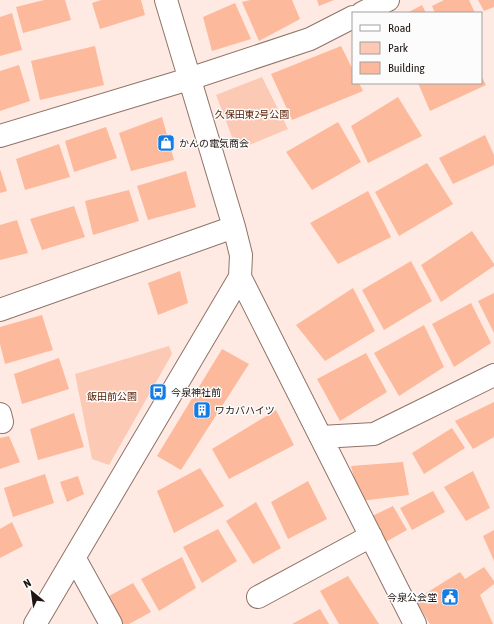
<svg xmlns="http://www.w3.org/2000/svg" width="494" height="624" font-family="'Asap Condensed','Noto Sans JP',sans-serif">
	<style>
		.green { fill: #fbc9b4 }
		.building { fill: #fdb99b }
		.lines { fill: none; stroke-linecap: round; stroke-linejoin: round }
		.minor-casing { stroke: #8f7368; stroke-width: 24 }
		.minor { stroke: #fff; stroke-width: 22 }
		.labels { text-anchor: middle; stroke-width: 3; stroke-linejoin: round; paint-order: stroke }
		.park-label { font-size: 10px; fill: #581d00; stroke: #fcfcfc }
		.poi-label { font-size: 10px; fill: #1f1410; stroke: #fcfcfc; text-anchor: start }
	</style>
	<rect width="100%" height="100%" fill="#feeae2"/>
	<!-- green -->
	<path class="green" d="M262 77 288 129 237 150 216 95Z
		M169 346 172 354 109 465 92 459 75 374Z"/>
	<!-- building -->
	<path class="building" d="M44 0H65L71 20 23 33 16 7Z
		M101 0H141L145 15 100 29 92 3Z
		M250 0H292L300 19 259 41 242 2Z
		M317 0H334L319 6Z
		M444 0H469L475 13H435L432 6Z
		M478 0H494V7L484 11Z
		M235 3 251 39 212 51 203 17Z
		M422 5 426 13H407Z
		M12 13 22 50 0 56V17Z
		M95 46 104 85 40 100 31 61Z
		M341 46 353 70V83H359L363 91 292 120 271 74Z
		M19 65 30 101 0 111V71Z
		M481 75 486 85 430 111 418 83H481Z
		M398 97 422 136 368 163 351 126Z
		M162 117 174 160 131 171 119 133Z
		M338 122 361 162 312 190 286 152Z
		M106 127 117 158 74 172 65 141Z
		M485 135 494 155V165L453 184 439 158Z
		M59 144 70 177 25 190 16 159Z
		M427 163 453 204 399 236 375 192Z
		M0 169 7 191 0 193Z
		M186 171 196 207 148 220 137 186Z
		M129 190 139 221 93 235 85 201Z
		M368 191 391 237 338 264 310 223Z
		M74 206 85 237 42 250 30 219Z
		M17 220 28 253 0 260V225Z
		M472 231 494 264V266L441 302 421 265Z
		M411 261 432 301 384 330 362 290Z
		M180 271 188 303 158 315 148 283Z
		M353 288 375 331 325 361 296 325Z
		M494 293V333L478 301Z
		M471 303 491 343 454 367 432 324Z
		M42 315 53 350 5 364 0 344V327Z
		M424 325 444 367 399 396 374 353Z
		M222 349 249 364 181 470 157 456Z
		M366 353 387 392 340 421 317 379Z
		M59 358 69 389 22 404 14 374Z
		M494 402V437L473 449 455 421Z
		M276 410 294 445 229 479 212 449Z
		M74 413 84 447 38 460 30 429Z
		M452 428 465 448 424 474 412 453Z
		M9 436 20 462 0 469V438Z
		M403 462 409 495 360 501 351 466Z
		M200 468 224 506 174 533 157 491Z
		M473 471 490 508 466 521 444 487Z
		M45 474 54 503 13 517 4 488Z
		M78 476 84 494 67 502 60 482Z
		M308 481 327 519 288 539 271 502Z
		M433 491 445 512 412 530 400 508Z
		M256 502 281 548 253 564 226 521Z
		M393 506 407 530 382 544 368 518Z
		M12 522 23 546 0 558V529Z
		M218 529 237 561 202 583 183 547Z
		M494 530V561L483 536Z
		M182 557 196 588 159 611 141 579Z
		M484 567 494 581V584L480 595 493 624H430L415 600 460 572 465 579Z
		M348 576 379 624H339L320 591Z
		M133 583 151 612 129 624H122L107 597Z
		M320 609 329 624H292Z"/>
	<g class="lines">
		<defs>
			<path id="minor" d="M362 13 388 0
				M0 136 189 79 310 39 353 17
				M240 277 415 624
				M0 310 234 227
				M0 414 2 422
				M321 437 374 434 494 375
				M75 559 111 624
				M258 597 371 536
				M35 624 240 277 241 255 234 227 166 0"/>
		</defs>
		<!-- minor casing -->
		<use href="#minor" class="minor-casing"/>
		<!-- minor -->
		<use href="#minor" class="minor"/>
	</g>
	<!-- icons -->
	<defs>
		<symbol id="shop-square" viewBox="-11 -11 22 22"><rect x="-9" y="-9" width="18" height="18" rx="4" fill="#147ce3" stroke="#fcfcfc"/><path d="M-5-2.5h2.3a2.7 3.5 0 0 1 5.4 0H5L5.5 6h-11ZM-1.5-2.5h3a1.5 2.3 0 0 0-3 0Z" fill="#fff"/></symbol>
		<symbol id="bus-square" viewBox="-11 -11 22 22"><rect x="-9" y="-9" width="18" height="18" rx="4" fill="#147ce3" stroke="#fcfcfc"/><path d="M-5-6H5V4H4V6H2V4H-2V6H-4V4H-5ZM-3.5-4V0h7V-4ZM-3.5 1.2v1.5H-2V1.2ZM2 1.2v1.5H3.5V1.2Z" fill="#fff"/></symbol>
		<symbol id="building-square" viewBox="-11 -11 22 22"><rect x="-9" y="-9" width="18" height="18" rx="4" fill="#147ce3" stroke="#fcfcfc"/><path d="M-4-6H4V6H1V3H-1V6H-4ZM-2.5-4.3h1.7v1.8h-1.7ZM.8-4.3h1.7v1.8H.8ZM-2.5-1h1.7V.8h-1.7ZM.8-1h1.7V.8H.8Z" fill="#fff"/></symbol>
		<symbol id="civic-square" viewBox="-11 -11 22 22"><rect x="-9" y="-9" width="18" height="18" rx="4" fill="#147ce3" stroke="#fcfcfc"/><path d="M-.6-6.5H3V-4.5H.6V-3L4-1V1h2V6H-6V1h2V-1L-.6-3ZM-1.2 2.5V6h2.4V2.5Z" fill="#fff"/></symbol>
	</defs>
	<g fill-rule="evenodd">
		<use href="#shop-square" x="156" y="133" width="20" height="20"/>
		<use href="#bus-square" x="148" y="382" width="20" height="20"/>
		<use href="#building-square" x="192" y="400" width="20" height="20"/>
		<use href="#civic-square" x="440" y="587" width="20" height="20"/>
	</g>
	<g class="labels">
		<!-- park labels -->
		<g class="park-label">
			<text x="252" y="118">久保田東2号公園</text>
			<text x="112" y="400">飯田前公園</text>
		</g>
		<!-- poi labels -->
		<g class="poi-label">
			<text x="179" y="147">かんの電気商会</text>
			<text x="171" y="396">今泉神社前</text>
			<text x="215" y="414">ワカバハイツ</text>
			<text x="437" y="601" text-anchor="end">今泉公会堂</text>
		</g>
	</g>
	<!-- legend -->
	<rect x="352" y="12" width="130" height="72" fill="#fcfcfc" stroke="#a49f9e"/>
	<rect x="360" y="25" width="20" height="6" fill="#ffffff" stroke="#a49f9e"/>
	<text x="388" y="32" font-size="12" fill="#1f1410">Road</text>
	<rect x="360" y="42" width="20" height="12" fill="#fbc9b4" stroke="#a49f9e"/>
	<text x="388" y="52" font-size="12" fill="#1f1410">Park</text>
	<rect x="360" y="62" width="20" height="12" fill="#fdb99b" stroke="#a49f9e"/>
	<text x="388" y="72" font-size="12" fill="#1f1410">Building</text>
	<!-- north arrow -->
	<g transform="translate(32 592) rotate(331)" stroke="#fcfcfc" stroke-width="3" paint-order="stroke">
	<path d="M0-3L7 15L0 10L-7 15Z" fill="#1f1410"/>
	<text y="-6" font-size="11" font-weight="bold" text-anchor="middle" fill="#1f1410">N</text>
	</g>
</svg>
